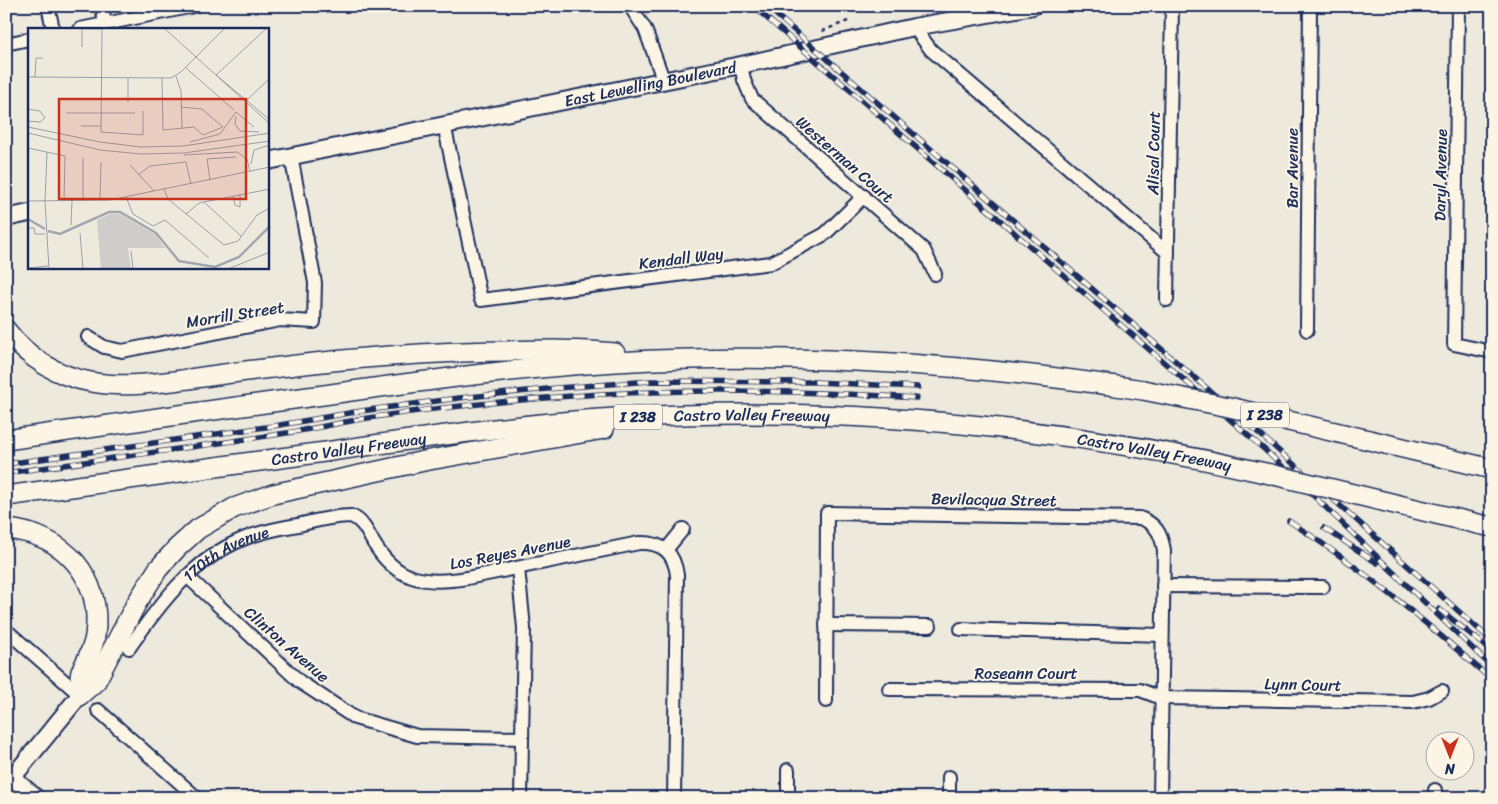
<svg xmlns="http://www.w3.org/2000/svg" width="1498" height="804" font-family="Sriracha,sans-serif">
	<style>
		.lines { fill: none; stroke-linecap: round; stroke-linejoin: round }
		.minor-casing { stroke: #1b2f5e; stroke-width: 16 }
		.major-casing { stroke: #1b2f5e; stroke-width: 20 }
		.highway-casing { stroke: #1b2f5e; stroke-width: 22 }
		.path { stroke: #1b2f5e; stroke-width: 2.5; stroke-dasharray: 4 4; stroke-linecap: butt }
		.minor { stroke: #fcf5e5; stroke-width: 12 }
		.major { stroke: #fcf5e5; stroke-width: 16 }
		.highway { stroke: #fcf5e5; stroke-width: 19 }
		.rail-casing { stroke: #1b2f5e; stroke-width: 5.5 }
		.rail { stroke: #fcf5e5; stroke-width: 4; stroke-dasharray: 11; stroke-linecap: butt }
		.highway-bridge-casing { stroke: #1b2f5e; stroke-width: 22; stroke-linecap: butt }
		.highway-bridge { stroke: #fcf5e5; stroke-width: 19 }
		.labels { text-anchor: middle; stroke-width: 4; stroke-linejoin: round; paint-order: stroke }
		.shield { fill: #fcf5e5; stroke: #5e6a86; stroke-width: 1 }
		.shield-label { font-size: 15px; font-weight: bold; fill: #1b2f5e }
		.street-label { font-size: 16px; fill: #1b2f5e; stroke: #fcf5e5 }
		.inset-river { fill: none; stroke: #a2a7af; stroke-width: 2.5 }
		.inset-road { fill: none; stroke: #9a9faa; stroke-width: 1 }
		.view { fill: #c8321e; fill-opacity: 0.15; stroke: #c8321e; stroke-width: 2.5 }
		.inset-edge { fill: none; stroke: #1b2f5e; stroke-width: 2.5 }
	</style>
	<rect width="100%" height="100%" fill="#eee9dd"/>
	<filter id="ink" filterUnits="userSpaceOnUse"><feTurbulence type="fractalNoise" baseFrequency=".02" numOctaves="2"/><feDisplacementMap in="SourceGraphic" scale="10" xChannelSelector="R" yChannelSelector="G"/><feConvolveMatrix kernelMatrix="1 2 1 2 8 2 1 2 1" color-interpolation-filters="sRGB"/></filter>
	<g filter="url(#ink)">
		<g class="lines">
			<defs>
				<g id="minor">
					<path d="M48 6 53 29"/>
					<path d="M102 6 105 24"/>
					<path d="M630 6 645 29 663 79"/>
					<path d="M1458 6 1454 344 1492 352"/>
					<path d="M914 27 931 50 1168 253"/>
					<path d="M80 29 194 6"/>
					<path d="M6 44 29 39"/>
					<path d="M741 65 744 80 752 99 924 250 935 274"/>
					<path d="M444 124 481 300 771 263 825 234 864 196"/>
					<path d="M1167 300 1172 6"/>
					<path d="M1307 330 1310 6"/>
					<path d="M88 337 104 347 122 351 280 320 314 322 315 283 291 156"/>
					<path d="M666 550 683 529"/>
					<path d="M518 568 524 628 521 798"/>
					<path d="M187 576 300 682 355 718 417 736 522 738"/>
					<path d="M1163 586 1323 587"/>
					<path d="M826 625 930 626"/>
					<path d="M961 629 1162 635"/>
					<path d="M6 630 80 695"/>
					<path id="s1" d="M129 648C159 605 192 560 243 539 260 532 279 528 298 525 315 521 333 516 351 516 362 520 367 531 373 542 396 581 424 585 467 578L639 543C662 542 674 552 677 575L674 798"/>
					<path d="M889 689 1140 690 1161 698 1413 702 1429 698 1442 691"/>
					<path d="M826 701 827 513 1140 518C1156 524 1161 533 1164 550L1160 798"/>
					<path d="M98 710 197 798"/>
					<path d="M788 798V770"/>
					<path d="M949 798V777"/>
					<path d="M1435 798V790"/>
				</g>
				<g id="major">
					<path id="s2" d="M268 161 741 65 914 27 1033 6"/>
					<path d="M6 218 29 213"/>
					<path d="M6 772 36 798"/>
					<path d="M12 778 80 695"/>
				</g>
				<g id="highway">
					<path d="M6 330C28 358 57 376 91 382 124 388 157 383 189 379 217 375 244 371 272 368 349 358 427 352 506 351 542 350 579 349 615 353"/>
					<path d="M6 440C107 425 207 411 308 397 410 383 513 368 616 362 792 352 968 363 1143 390"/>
					<path d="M1386 444 1492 469"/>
					<path id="s3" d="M6 496C110 482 213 467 317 453 416 439 515 424 615 418 834 405 1056 425 1270 474"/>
					<path d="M1478 524 1492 527"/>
					<path d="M6 529C64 534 103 577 95 636 93 650 86 660 81 672 79 678 80 688 80 695"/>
					<path d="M80 695 96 681 136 604 158 569 177 548 198 529 234 508 273 494 424 461 604 429"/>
				</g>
			</defs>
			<!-- minor casing -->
			<use href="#minor" class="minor-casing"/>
			<!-- major casing -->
			<use href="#major" class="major-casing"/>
			<!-- highway casing -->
			<use href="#highway" class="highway-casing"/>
			<!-- path -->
			<path class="path" d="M822 31 848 21"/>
			<!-- minor -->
			<use href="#minor" class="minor"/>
			<!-- major -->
			<use href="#major" class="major"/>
			<!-- highway -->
			<use href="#highway" class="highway"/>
			<defs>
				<path id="rail" d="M753 6 1265 450 1317 499 1492 667
					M766 6 1270 443 1492 641
					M6 464 280 425 361 411 459 398 557 388 651 381 815 382 918 387
					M6 473C97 460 189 448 280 434 307 430 334 424 361 419 426 409 492 402 558 397 677 388 798 390 917 398
					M1289 521C1362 568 1427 623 1492 680
					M1324 528 1377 563
					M1439 609 1492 651"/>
			</defs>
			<!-- rail casing -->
			<use href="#rail" class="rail-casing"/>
			<!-- rail -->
			<use href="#rail" class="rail"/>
			<defs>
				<path id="highway-bridge" d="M1143 390 1229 407 1386 444
					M1270 474 1478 524"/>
			</defs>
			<!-- highway-bridge casing -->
			<use href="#highway-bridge" class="highway-bridge-casing"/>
			<!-- highway-bridge -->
			<use href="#highway-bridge" class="highway-bridge"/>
		</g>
	</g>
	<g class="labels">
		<!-- shield labels -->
		<g class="shield">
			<rect x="1241" y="402.5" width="48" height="25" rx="4"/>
			<rect x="614" y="404.5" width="48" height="25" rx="4"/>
		</g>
		<g class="shield-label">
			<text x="1265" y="420">I 238</text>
			<text x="638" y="422">I 238</text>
		</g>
		<!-- street labels -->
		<g class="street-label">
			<text dy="6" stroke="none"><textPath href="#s2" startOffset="390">East Lewelling Boulevard</textPath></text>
			<text transform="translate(1153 153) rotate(-89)" y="6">Alisal Court</text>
			<text transform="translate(845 159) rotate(41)" y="6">Westerman Court</text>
			<text transform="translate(1292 168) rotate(-90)" y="6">Bar Avenue</text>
			<text transform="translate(1440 175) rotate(-89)" y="6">Daryl Avenue</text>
			<text transform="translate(681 258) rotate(-7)" y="6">Kendall Way</text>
			<text transform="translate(235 314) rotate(-9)" y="6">Morrill Street</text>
			<text dy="6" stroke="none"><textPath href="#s3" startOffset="751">Castro Valley Freeway</textPath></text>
			<text dy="6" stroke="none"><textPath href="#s3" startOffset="346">Castro Valley Freeway</textPath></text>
			<text dy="6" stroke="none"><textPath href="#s3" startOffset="1156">Castro Valley Freeway</textPath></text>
			<text transform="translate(994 499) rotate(1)" y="6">Bevilacqua Street</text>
			<text transform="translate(510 552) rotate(-11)" y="6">Los Reyes Avenue</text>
			<text dy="6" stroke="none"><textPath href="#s1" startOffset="138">170th Avenue</textPath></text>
			<text transform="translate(287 644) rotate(41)" y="6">Clinton Avenue</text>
			<text x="1026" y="679">Roseann Court</text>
			<text transform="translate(1303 684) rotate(1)" y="6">Lynn Court</text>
		</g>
	</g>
	<!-- overview -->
	<g transform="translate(28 28)">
		<rect width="241" height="241" fill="#eee9dd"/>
		<path d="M82 186H92L128 207 137 220H100L103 241H73L69 192Z" fill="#cfcdca"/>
		<path class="inset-river" d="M0 191 17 201M20 203 32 206 81 184H92L128 205 151 233 187 239 211 229 242 198"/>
		<path class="inset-road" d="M17 0 74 1M74 0 73 104 115 107V83M136 0 242 96M54 19V1M158 40 206 82M188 47 239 0M188 47 242 92M148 48 153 63 154 100M0 49 143 50 153 44 197 0M7 49 8 30H15M134 50 135 102 166 99 175 107 195 99M218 73 242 50M100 74V50M153 79 174 81 195 99M0 81 12 83 17 90 12 94 0 93M208 84 226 99M38 85H107M208 88 207 96 212 103 231 104M53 98H73M0 99 72 114 113 119 155 118 242 105M0 105 72 122 113 126 156 125 242 113M162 114 192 106 208 84M0 120 37 128 36 173M156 127 209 124 219 131 222 143M223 136 226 122 242 117M102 137 126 163M110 147 122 138 158 134 163 156M182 152 179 131 208 129M136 161 140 171 196 217 210 213 229 187 242 180M205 168 207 177 212 179V167M98 169 105 186 125 198 137 192 181 230M72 172 73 134M0 173 82 172 242 139M17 173 19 124M17 173 21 241M55 173V130M176 174 213 208M158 186 171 175 242 161M43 197 44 173M0 200H6L7 206H17M52 205 55 241M103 223 105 241M0 240 20 238M200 241 242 224"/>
		<path class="view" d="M31 71H218V171H31Z"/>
		<rect width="241" height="241" class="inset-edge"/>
	</g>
	<!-- margin -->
	<rect width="1498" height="804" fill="none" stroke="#fcf5e5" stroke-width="25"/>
	<rect x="12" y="12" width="1473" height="779" fill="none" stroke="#1b2f5e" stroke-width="2" filter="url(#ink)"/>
	<!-- north arrow -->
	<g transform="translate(1450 756) rotate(180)"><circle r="24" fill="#fcf5e5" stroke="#a2a6af"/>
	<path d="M0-4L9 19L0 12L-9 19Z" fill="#c8321e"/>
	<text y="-8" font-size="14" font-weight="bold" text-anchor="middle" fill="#1b2f5e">N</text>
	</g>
</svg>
